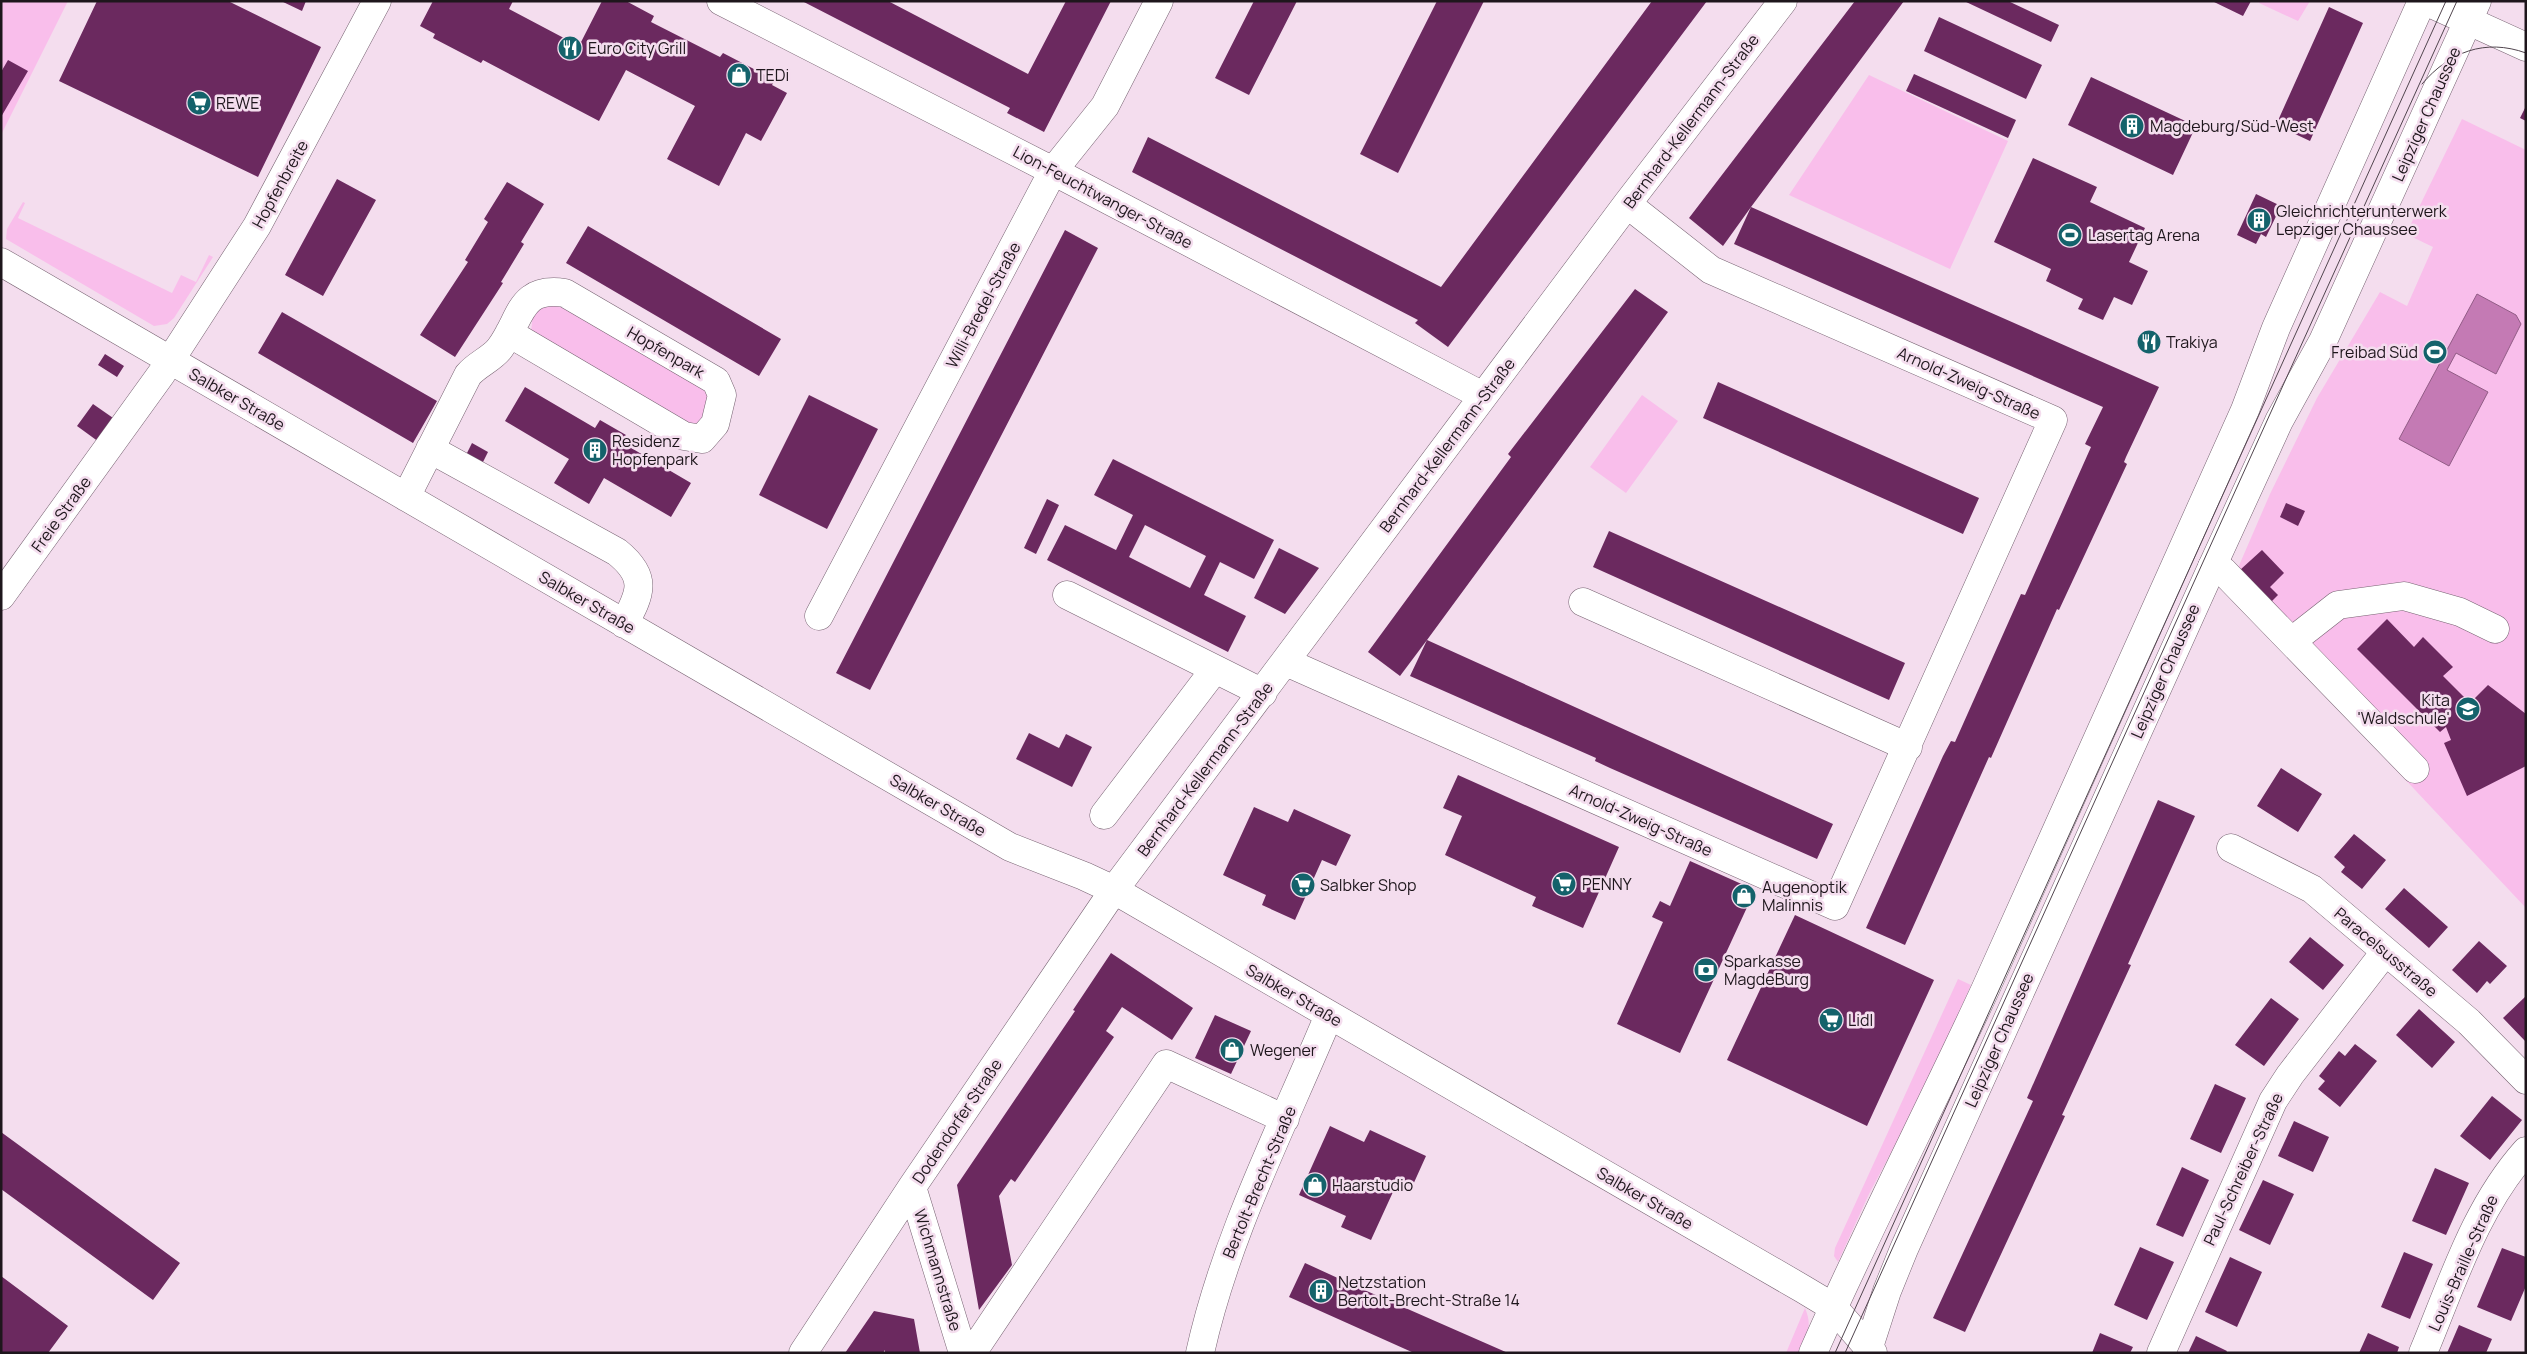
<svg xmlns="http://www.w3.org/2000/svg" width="2527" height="1354" font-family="Manrope,sans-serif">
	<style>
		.green { fill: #f9beeb }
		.water { fill: #c47ab4; stroke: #925c86 }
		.building { fill: #6b295f; fill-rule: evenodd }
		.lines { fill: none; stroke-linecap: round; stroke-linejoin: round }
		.minor-casing { stroke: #776372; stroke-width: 29 }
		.major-casing { stroke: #776372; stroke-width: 29 }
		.minor { stroke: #fff; stroke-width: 28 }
		.major { stroke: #fff; stroke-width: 28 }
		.tram { stroke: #51454e; stroke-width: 1 }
		.labels { text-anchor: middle; stroke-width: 5; stroke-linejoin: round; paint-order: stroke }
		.poi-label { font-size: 16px; fill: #1e161c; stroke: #f4ddee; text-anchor: start }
		.street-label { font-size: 16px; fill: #1e161c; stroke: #f4ddee }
	</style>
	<rect width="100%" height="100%" fill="#f4ddee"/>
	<!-- green -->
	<path class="green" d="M1 1H68L1 135Z
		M2260 1H2310L2298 21 2259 3Z
		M1869 75 2008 141 1950 269 1789 195Z
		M2462 119 2526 150V908L2228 591 2270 494 2317 398 2380 292 2407 306 2433 247 2406 234Z
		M23 202 25 203 18 218 172 293 181 275 196 282 209 255 213 257 174 318 167 324 154 326 6 239 7 229Z
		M559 303 706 389 716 401 698 429 531 332 533 314 538 307Z
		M1642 395 1678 421 1626 493 1590 467Z
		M1958 979 1971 985 1932 1075 1869 1194 1838 1262 1834 1256 1835 1248Z
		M1805 1308C1813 1327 1807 1335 1798 1353H1786Z"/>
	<!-- water -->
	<path class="water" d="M2477 294 2516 315 2521 324 2496 374 2456 353 2447 370 2488 392 2449 466 2399 439Z"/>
	<!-- building -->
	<path class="building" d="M97 1H228L321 47 258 177 59 81Z
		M281 1H306L302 11Z
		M433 1H513L509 9 579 46 602 1H626L654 16 651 22 720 57 723 53 775 80 772 85 787 93 761 141 746 133 719 186 667 159 695 106 626 70 599 121 483 60 481 63 433 38 435 34 420 26Z
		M802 1H888L1028 74 1066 1H1111L1044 132 1007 113 1010 108Z
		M1254 1H1297L1249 95 1215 78Z
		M1437 1H1484L1398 173 1360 154Z
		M1652 1H1707L1448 347 1415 323 1418 320 1132 172 1148 137 1441 287Z
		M1855 1H1904L1751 207 2159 387 2126 457 2124 462 2127 464 2059 610 2057 609 1991 758 1989 757 1905 945 1866 928 1943 756 1951 741 1955 742 2021 594 2025 595 2091 447 2085 444 2103 407 1734 244 1751 207 1723 246 1689 218Z
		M1964 1H2008L2059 25 2051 42Z
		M2212 1H2251L2243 16Z
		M2329 7 2363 23 2310 141 2276 125Z
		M1939 17 2042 65 2026 99 1924 51Z
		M8 60 28 71 1 117V72Z
		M1914 74 2016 120 2008 138 1906 91Z
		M2091 77 2196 126 2173 175 2068 125Z
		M2526 106V121L2520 118Z
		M2033 158 2097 187 2090 202 2145 228 2129 262 2148 271 2132 305 2114 297 2103 320 2078 309 2083 299 2046 281 2051 269 1994 242Z
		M337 179 376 200 323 296 285 275Z
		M507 182 544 204 521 242 524 244 501 282 503 283 455 357 420 335 468 262 465 260 488 222 484 219Z
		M2256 194 2281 206 2266 237 2261 234 2256 244 2237 235Z
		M588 226 781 339 759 376 566 263Z
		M1065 230 1098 248 870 690 836 673Z
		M1635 289 1668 312 1427 640 1833 824 1817 859 1610 768 1595 761 1596 758 1410 676 1427 640 1400 676 1368 652 1511 457 1508 454Z
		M282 312 437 401 413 443 258 353Z
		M105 354 124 366 117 377 98 365Z
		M1718 382 1979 498 1963 534 1703 418Z
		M525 387 595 428 600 420 626 435 621 442 691 483 671 517 604 478 589 504 554 483 569 459 505 421Z
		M809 395 878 429 827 529 759 495Z
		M93 404 116 420 99 442 77 426Z
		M472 443 488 452 480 468 464 459Z
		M1113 459 1274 540 1254 579 1220 562 1204 595 1246 616 1228 652 1047 560 1065 525 1116 550 1133 515 1094 495ZM1145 525 1206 556 1190 588 1129 557Z
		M1047 499 1059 505 1036 554 1024 548Z
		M2286 503 2305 511 2298 526 2280 517Z
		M1609 531 1905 663 1889 700 1593 567Z
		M1279 548 1319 568 1285 614 1254 598Z
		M2262 550 2284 573 2270 587 2278 595 2270 603 2240 570Z
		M2387 619 2414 647 2423 637 2453 667 2443 676 2470 703 2488 685 2526 714V766L2467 796 2444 743 2451 740 2446 727 2440 732 2357 649Z
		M1029 733 1059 748 1066 734 1092 747 1072 787 1016 759Z
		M2281 768 2322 794 2298 832 2257 806Z
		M1458 775 1619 847 1583 928 1532 906 1536 897 1445 855 1462 816 1443 808Z
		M2158 800 2195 816 2128 964 2131 965 2062 1115 2065 1116 1965 1332 1933 1318 2033 1101 2027 1098Z
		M1254 807 1288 822 1294 809 1351 835 1336 866 1322 860 1295 920 1262 905 1266 895 1223 875Z
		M2354 834 2386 860 2362 889 2341 872 2345 867 2334 857Z
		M1690 861 1755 890 1680 1053 1617 1024 1663 922 1652 917 1660 901 1670 906Z
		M2404 888 2448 927 2429 948 2385 909Z
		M1795 915 1934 980 1867 1126 1727 1060Z
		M2310 937 2344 965 2323 990 2289 962Z
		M2479 941 2507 966 2490 984 2487 981 2477 993 2452 970Z
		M1111 953 1193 1008 1172 1040 1122 1007 1106 1031 1114 1037 1015 1182 1011 1179 999 1196 1012 1265 979 1310 957 1185 1075 1011 1073 1010Z
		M2526 996V1042L2503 1018Z
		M2271 998 2299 1019 2264 1066 2235 1045Z
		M2419 1009 2455 1042 2432 1068 2396 1035Z
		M1215 1015 1251 1031 1231 1074 1195 1058Z
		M2355 1044 2377 1061 2340 1107 2318 1089 2325 1081 2319 1076 2339 1051 2345 1056Z
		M2215 1084 2246 1098 2221 1153 2190 1139Z
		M2492 1096 2522 1120 2490 1160 2460 1136Z
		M2294 1121 2329 1137 2313 1172 2278 1156Z
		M1330 1126 1364 1142 1370 1130 1426 1156 1412 1187 1398 1181 1371 1240 1341 1227 1346 1216 1299 1195Z
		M1 1132 180 1263 153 1300 1 1189Z
		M2182 1167 2209 1180 2183 1237 2156 1225Z
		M2435 1168 2469 1183 2446 1235 2412 1221Z
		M2263 1180 2294 1194 2270 1245 2239 1230Z
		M2140 1247 2174 1262 2147 1320 2114 1305Z
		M2502 1248 2526 1257V1286L2511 1321 2477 1307Z
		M2404 1252 2433 1264 2410 1319 2381 1307Z
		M2230 1257 2262 1272 2237 1327 2205 1312Z
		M1305 1263 1353 1285 1508 1353H1414L1289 1297Z
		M1 1276 68 1326 48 1353H1Z
		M874 1311 914 1319 920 1353H885V1350L883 1353H845Z
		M2459 1325 2492 1339 2486 1353H2447Z
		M2100 1333 2133 1347 2130 1353H2092Z
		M2368 1333 2399 1347 2397 1353H2359Z
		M2196 1336 2227 1351 2226 1353H2188Z"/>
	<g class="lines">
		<defs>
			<path id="minor" d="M721 1 1053 171 1483 396
				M1 262 1010 847 1084 876 1114 890 1803 1289 1833 1307 1873 1353
				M430 449 617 552C648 577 641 593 624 624
				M406 497 468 375C477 364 492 359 500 348 522 318 519 286 565 293L716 381 722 395 715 424 702 439 684 436 509 333
				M2212 567 2223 571 2415 769
				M1067 595 1263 693
				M1 596 162 373 257 226 377 1
				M1583 602 1908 747
				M819 616 1053 171 1105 106 1159 1
				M2292 641 2338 605 2404 596 2460 612 2495 629
				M1286 662 1835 906 2053 420 1711 270 1627 204
				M1104 815 1215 669
				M2231 848 2312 889 2469 1022 2526 1080
				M912 1187 963 1353
				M803 1353 912 1187 1114 890 1627 204 1783 1
				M972 1353 1166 1064 1285 1119
				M1200 1353C1226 1235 1283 1126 1329 1015
				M2161 1353 2273 1101 2290 1075 2385 952
				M2423 1353C2452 1284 2475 1208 2526 1151"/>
			<path id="major" d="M2425 1 2526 47
				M1813 1353C1867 1230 1929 1111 1985 990L2245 410 2276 328 2422 1
				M1867 1353 1887 1291 1904 1249 2212 567 2279 421 2323 341 2477 1"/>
		</defs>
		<!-- minor casing -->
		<use href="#minor" class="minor-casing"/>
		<!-- major casing -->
		<use href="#major" class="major-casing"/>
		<!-- minor -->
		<use href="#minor" class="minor"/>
		<!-- major -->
		<use href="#major" class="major"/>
		<!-- tram -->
		<path class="tram" d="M2422 84C2449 52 2485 38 2526 53
			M1835 1353 2446 1
			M1845 1353 2457 1"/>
	</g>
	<!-- icons -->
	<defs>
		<symbol id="restaurant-disc" viewBox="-11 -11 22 22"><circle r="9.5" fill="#14626b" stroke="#f4ddee"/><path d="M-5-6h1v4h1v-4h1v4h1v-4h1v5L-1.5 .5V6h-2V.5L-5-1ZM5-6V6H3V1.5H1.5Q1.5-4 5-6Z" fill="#fff"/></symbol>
		<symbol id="shop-disc" viewBox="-11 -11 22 22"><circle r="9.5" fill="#14626b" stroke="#f4ddee"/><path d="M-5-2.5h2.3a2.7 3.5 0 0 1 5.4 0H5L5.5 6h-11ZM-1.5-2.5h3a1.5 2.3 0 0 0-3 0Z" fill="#fff"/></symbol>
		<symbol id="supermarket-disc" viewBox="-11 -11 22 22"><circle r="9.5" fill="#14626b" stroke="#f4ddee"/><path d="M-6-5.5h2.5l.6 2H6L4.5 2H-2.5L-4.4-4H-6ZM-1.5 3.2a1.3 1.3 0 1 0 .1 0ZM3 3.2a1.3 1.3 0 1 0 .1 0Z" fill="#fff"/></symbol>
		<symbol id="building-disc" viewBox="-11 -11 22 22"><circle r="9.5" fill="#14626b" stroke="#f4ddee"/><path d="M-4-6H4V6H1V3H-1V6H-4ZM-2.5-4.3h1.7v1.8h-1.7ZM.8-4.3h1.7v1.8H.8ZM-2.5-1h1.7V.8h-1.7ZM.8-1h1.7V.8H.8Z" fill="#fff"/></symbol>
		<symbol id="stadium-disc" viewBox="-11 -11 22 22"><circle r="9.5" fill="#14626b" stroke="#f4ddee"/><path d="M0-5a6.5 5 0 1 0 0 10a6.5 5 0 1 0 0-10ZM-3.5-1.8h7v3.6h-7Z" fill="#fff"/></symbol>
		<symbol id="school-disc" viewBox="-11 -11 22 22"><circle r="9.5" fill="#14626b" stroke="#f4ddee"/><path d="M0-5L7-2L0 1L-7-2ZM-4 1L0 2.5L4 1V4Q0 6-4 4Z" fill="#fff"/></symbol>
		<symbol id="bank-disc" viewBox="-11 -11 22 22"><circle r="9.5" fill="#14626b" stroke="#f4ddee"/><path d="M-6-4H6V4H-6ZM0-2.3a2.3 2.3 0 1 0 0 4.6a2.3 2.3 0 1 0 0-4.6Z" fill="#fff"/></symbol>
	</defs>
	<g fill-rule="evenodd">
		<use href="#restaurant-disc" x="556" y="34" width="28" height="28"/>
		<use href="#shop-disc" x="725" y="61" width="28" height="28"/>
		<use href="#supermarket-disc" x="185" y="89" width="28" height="28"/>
		<use href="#building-disc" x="2118" y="112" width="28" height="28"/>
		<use href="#building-disc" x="2245" y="206" width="28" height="28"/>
		<use href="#stadium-disc" x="2056" y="221" width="28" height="28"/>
		<use href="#restaurant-disc" x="2135" y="328" width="28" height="28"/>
		<use href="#stadium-disc" x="2421" y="338" width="28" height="28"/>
		<use href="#building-disc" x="581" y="436" width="28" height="28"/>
		<use href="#school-disc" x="2454" y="695" width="28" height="28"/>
		<use href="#supermarket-disc" x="1550" y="870" width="28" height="28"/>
		<use href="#supermarket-disc" x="1289" y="871" width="28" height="28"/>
		<use href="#shop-disc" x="1730" y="882" width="28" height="28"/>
		<use href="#bank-disc" x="1692" y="956" width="28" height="28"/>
		<use href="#supermarket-disc" x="1817" y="1006" width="28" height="28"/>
		<use href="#shop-disc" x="1218" y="1036" width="28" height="28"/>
		<use href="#shop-disc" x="1301" y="1171" width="28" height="28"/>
		<use href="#building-disc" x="1307" y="1277" width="28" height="28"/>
	</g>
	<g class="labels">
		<!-- poi labels -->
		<g class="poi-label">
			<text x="588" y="54">Euro City Grill</text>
			<text x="756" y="81">TEDi</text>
			<text x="216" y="109">REWE</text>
			<text x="2150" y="132">Magdeburg/Süd-West</text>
			<text x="2276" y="217">Gleichrichterunterwerk<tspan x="2276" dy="18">Lepziger Chaussee</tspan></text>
			<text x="2088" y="241">Lasertag Arena</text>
			<text x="2166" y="348">Trakiya</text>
			<text x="2418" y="358" text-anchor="end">Freibad Süd</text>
			<text x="612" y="447">Residenz<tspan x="612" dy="18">Hopfenpark</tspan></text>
			<text x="2450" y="706" text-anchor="end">Kita<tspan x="2450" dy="18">'Waldschule'</tspan></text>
			<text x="1582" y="890">PENNY</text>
			<text x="1320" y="891">Salbker Shop</text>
			<text x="1762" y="893">Augenoptik<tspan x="1762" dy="18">Malinnis</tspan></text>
			<text x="1724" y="967">Sparkasse<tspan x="1724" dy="18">MagdeBurg</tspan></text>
			<text x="1848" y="1026">Lidl</text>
			<text x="1250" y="1056">Wegener</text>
			<text x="1332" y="1191">Haarstudio</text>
			<text x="1338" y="1288">Netzstation<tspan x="1338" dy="18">Bertolt-Brecht-Straße 14</tspan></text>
		</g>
		<!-- street labels -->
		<g class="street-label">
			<text transform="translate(2426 114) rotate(-66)" y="6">Leipziger Chaussee</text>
			<text transform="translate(1691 121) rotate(-53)" y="6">Bernhard-Kellermann-Straße</text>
			<text transform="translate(280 184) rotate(-61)" y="6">Hopfenbreite</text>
			<text transform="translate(1103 197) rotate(28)" y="6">Lion-Feuchtwanger-Straße</text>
			<text transform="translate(983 305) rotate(-62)" y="6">Willi-Bredel-Straße</text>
			<text transform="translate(666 352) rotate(30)" y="6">Hopfenpark</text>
			<text transform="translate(1969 383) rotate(24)" y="6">Arnold-Zweig-Straße</text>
			<text transform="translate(237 399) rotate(30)" y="6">Salbker Straße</text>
			<text transform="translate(1447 445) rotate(-53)" y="6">Bernhard-Kellermann-Straße</text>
			<text transform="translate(61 514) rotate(-54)" y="6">Freie Straße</text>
			<text transform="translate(587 602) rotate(30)" y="6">Salbker Straße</text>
			<text transform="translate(2165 671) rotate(-66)" y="6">Leipziger Chaussee</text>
			<text transform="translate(1205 769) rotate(-53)" y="6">Bernhard-Kellermann-Straße</text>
			<text transform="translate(938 805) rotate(30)" y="6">Salbker Straße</text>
			<text transform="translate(1641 820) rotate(24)" y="6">Arnold-Zweig-Straße</text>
			<text transform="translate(2386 952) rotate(40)" y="6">Paracelsusstraße</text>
			<text transform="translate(1294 995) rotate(30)" y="6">Salbker Straße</text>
			<text transform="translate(1999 1040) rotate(-66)" y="6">Leipziger Chaussee</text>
			<text transform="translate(957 1121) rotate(-56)" y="6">Dodendorfer Straße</text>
			<text transform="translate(2243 1169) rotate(-65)" y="6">Paul-Schreiber-Straße</text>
			<text transform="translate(1259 1182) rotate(-67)" y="6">Bertolt-Brecht-Straße</text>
			<text transform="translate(1645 1198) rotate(30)" y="6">Salbker Straße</text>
			<text transform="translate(2463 1263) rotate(-66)" y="6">Louis-Braille-Straße</text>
			<text transform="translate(938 1270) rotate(73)" y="6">Wichmannstraße</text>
		</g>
	</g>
	<!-- border -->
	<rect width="2527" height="1354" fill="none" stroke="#1e161c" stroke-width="5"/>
</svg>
